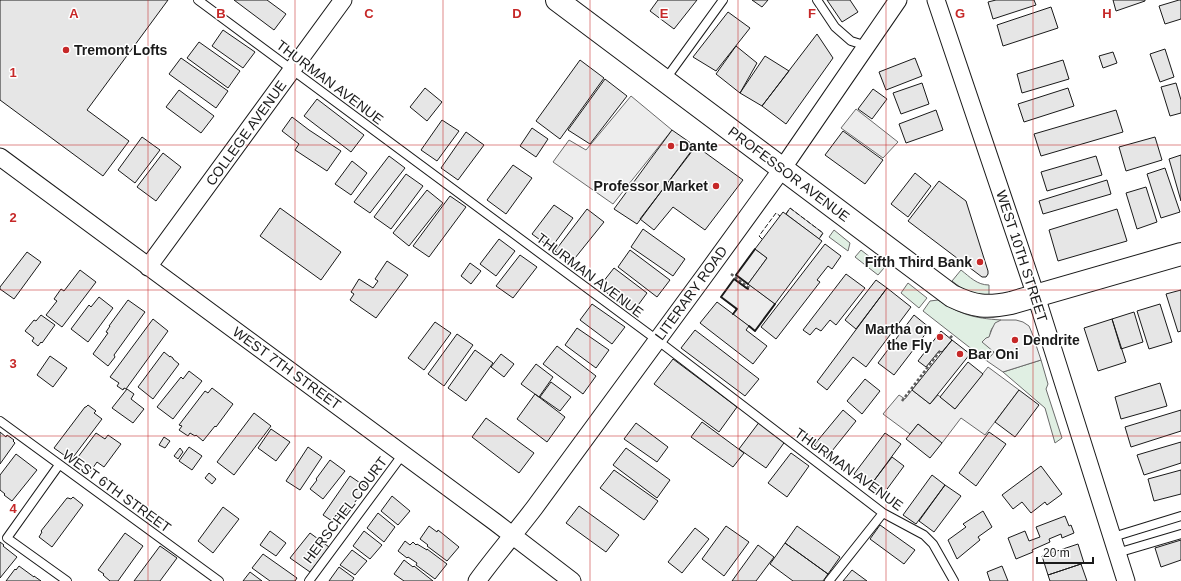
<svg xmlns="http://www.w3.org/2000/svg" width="1181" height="581" font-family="Helvetica,sans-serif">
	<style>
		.green { fill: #e0efe3; stroke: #6a6a6a }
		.parking { fill: #ededed; stroke: #6a6a6a }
		.building { fill: #e6e6e6; stroke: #1a1a1a }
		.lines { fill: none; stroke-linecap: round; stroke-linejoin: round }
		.lane-casing { stroke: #1a1a1a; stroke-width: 10 }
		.street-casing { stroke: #1a1a1a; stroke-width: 19 }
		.secondary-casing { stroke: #1a1a1a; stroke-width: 24 }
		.path { stroke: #5f5f5f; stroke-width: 2.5; stroke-dasharray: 3 2; stroke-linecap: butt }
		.lane { stroke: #fff; stroke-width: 8 }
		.street { stroke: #fff; stroke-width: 17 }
		.secondary { stroke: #fff; stroke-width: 22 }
		.fence { stroke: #1a1a1a; stroke-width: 1; stroke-dasharray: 5 2; stroke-linecap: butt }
		.wall { stroke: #1a1a1a; stroke-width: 2 }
		.grid { fill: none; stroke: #c62828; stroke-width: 1; stroke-opacity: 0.55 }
		.poi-dot { fill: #c62828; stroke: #fff; stroke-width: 1.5 }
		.labels { text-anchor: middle; stroke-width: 3; stroke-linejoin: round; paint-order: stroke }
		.poi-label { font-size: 14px; font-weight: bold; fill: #1a1a1a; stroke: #fff; text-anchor: start }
		.street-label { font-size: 14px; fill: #1a1a1a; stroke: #fff }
		.grid-label { font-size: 13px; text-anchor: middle; font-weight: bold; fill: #c62828; stroke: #fff; stroke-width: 3; stroke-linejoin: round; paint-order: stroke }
	</style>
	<rect width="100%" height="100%" fill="#fff"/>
	<!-- green -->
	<path class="green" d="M834 230 850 243 848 251 829 237Z
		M861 250 884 268 878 275 855 257Z
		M961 270C970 277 977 285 989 285V297C975 296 963 290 952 281Z
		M908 283 927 298 919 308 901 293Z
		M938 300C962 315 973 318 1001 320 986 330 989 337 995 352L987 361 923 311 930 301Z
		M1041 360 1048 384 1046 389 1062 438 1055 443 1045 408 1003 372Z"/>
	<!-- parking -->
	<path class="parking" d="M631 96 672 130 613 204 553 162 569 140 586 150Z
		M856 109 898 142 883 158 841 128Z
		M790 208 823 233 819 239 786 214Z
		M755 249 767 258 748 284 736 275Z
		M734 279 747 289 750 285 775 304 755 331 733 314 736 309 721 297Z
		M1001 320H1016L1023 322 1029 326 1032 333 1041 360 1003 372 987 361 994 352 982 342 986 338 989 337 992 329 995 323Z
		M988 367 1019 390 985 435 961 418 942 443 918 424 910 434 883 414 899 395 905 399 912 390 930 404 938 395 955 409Z"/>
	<!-- building -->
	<path class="building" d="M0 0H168L87 110 129 141 103 176 0 100Z
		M234 0H267L286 14 274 30Z
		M658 0H697L674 29 650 11Z
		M752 0H768L762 7Z
		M827 0H850L858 12 842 22Z
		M996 0H1034L1036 5 993 19 988 2Z
		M1113 0H1145V1L1116 11Z
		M1179 0H1181V19L1165 24 1159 6Z
		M1051 7 1058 28 1003 46 997 25Z
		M728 12 750 28 716 71 693 57Z
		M223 30 255 52 243 68 212 46Z
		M817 34 833 58 786 124 762 106Z
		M199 42 240 71 228 88 187 58Z
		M736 46 757 63 740 93 716 74Z
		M1165 49 1174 77 1160 82 1150 54Z
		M1113 52 1117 63 1103 68 1099 56Z
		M765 56 789 71 762 106 740 93Z
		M181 58 228 91 216 108 169 74Z
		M915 58 922 76 886 90 879 72Z
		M580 60 604 78 560 139 536 121Z
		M1063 60 1069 79 1022 93 1017 74Z
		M605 79 627 96 590 144 568 130Z
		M922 83 929 104 901 114 893 93Z
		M1176 83 1181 100V113L1170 116 1161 87Z
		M425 88 442 102 427 121 410 107Z
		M1068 88 1074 106 1024 122 1018 104Z
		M873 89 887 99 872 119 858 109Z
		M179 90 214 116 201 133 166 107Z
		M317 99 364 135 351 152 304 116Z
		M936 110 943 130 906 143 899 124Z
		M1116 110 1123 132 1041 156 1034 134Z
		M292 117 309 130 341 151 327 171 295 150 299 144 282 131Z
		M442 120 459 131 437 161 421 150Z
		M532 128 548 139 536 157 520 146Z
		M672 130 695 146 637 224 614 209Z
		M843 131 883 160 865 184 825 155Z
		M466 132 484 145 458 180 441 168Z
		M142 137 160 150 135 183 118 170Z
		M1155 137 1162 160 1126 171 1119 147Z
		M696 146 743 180 705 230 673 207 654 230 640 219Z
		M163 153 181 167 156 201 137 187Z
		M1181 155V201L1169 159Z
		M389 156 405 168 370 213 354 202Z
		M1096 156 1102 175 1047 191 1041 172Z
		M352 161 367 173 351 195 335 184Z
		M513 165 532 178 506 214 487 200Z
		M1165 168 1180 212 1161 218 1147 174Z
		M915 173 931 186 908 217 891 204Z
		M406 174 423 186 391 229 374 217Z
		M1107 180 1111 194 1043 214 1039 201Z
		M939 181 966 201 988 271V274L986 277H982L908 221Z
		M1146 187 1157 222 1137 229 1126 193Z
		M427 190 443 203 409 246 393 233Z
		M450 196 466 207 429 257 413 246Z
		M554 205 573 218 551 248 532 234Z
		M280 208 341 252 321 280 260 236Z
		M587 209 604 222 571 263 555 251Z
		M1117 209 1127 241 1058 261 1049 230Z
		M783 212 822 241 775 304 748 284 767 258 755 249Z
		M643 229 685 259 673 276 631 247Z
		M499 239 515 251 496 276 480 264Z
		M825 244 841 256 832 269 828 266 817 280 820 282 776 339 761 327Z
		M630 250 670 280 657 297 618 267Z
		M27 252 41 262 14 299 0 289V287Z
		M520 255 537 267 513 298 496 286Z
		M387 261 408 275 376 318 350 300 354 294 351 292 359 279 373 288 378 281 375 279Z
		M470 263 481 271 471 284 461 276Z
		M614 268 647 293 633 312 599 287Z
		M80 270 96 282 62 327 46 315 57 301 54 299 61 289 64 291Z
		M846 274 865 288 836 325 830 320 821 331 816 328 810 335 803 330Z
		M876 280 887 288 856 329 845 320Z
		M887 288 911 307 866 367 853 357 827 390 817 382Z
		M1181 290V331L1178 332 1166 294Z
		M99 297 113 308 88 342 71 329 89 305 91 307Z
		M128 300 145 312 114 355 115 357 108 366 93 354 108 333 106 332 110 326H109Z
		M717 302 749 326 746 330 767 346 753 364 700 323Z
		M592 304 625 327 612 344 580 320Z
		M1160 304 1172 342 1149 349 1137 311Z
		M1134 312 1143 342 1121 349 1112 319Z
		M41 315 55 325 42 343 41 342 38 346 32 341 34 338 25 331 34 320 36 321Z
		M914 315 930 328 894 375 878 363Z
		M153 319 168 331 126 389 124 388 123 390 117 386 119 383 110 377Z
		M1112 319 1126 362 1098 371 1084 328Z
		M435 322 451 333 424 370 408 358Z
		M577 328 609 350 596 368 565 345Z
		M695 330 759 379 745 396 681 348Z
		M941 331 952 340 942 352 939 351 926 367 918 361Z
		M457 334 473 345 444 386 428 374Z
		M952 340 970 354 930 404 912 390Z
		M557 346 596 376 583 394 543 364Z
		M475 350 493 363 466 401 448 388Z
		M164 352 170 357V356L173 358V359L179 364 153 399 138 387Z
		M501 354 514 364 504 377 491 367Z
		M50 356 67 368 53 387 37 375Z
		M673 359 737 407 719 432 654 384Z
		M968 362 983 374 955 409 940 397Z
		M536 364 553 377 539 397 521 384Z
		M189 371 202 381 173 419 157 407 181 377 183 379Z
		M865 379 880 391 862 414 847 401Z
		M551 382 571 397 560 411 540 397Z
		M1160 383 1167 406 1121 419 1115 397Z
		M212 388 233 404 216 427 215 426 203 441 196 435 195 436 190 433 188 436 179 430 182 426 179 425 205 391 208 393Z
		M127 389 134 394 131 399 144 409 133 423 112 408Z
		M1019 390 1039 405 1015 437 995 422Z
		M535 394 565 417 547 442 517 419Z
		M88 405 96 411 94 413 102 419 71 460 54 448 85 407H86Z
		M843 410 856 421 828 456 814 445Z
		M1181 410V431L1131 447 1125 427Z
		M254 413 271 426 234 475 217 462Z
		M486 418 534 453 519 473 472 437Z
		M760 421 786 440 766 468 739 449Z
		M702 422 744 453 733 467 691 437Z
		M636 423 668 447 657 462 624 439Z
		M918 424 942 443 930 458 906 439Z
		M271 429 290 442 276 461 258 448Z
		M0 432 6 437 7 435 14 440 13 441 15 443 0 464Z
		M989 432 1006 444 976 486 959 473Z
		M96 433 105 439 108 435 121 444 104 467 97 462 90 472 75 461Z
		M885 433 901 444 870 486 854 474Z
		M164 437 170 441 165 448 159 445Z
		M1181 442V463L1144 475 1137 455Z
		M189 447 202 456 192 470 179 461Z
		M308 447 322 457 300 490 286 481Z
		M180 448 183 452 178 459 174 456Z
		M626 448 670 480 657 498 613 465Z
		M791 453 809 466 787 497 768 483Z
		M16 454 37 470 12 501 4 495 5 494 0 490V475Z
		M892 457 904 466 882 496 870 486Z
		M330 460 345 471 323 499 310 489 317 480 316 479Z
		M1041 466 1062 494 1047 505 1045 502 1031 513 1022 502 1013 509 1002 495Z
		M614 470 658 501 644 520 600 488Z
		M1181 470V494L1154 501 1148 479Z
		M209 473 216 479 212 484 205 478Z
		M932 475 945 485 916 524 903 515Z
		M350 476 366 487 352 506 351 505 344 515 343 514 340 518 336 515 332 521 323 515Z
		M945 485 961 496 934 532 919 521Z
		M392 496 410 511 398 525 381 511Z
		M73 497 83 505 52 547 39 537 42 532 41 531 67 498H68L71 499Z
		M579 506 619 535 606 552 566 523Z
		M223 507 239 519 213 553 198 541Z
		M983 511 992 527 978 537 980 540 957 559 948 540 966 527 963 524Z
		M378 513 395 527 384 542 367 528Z
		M1065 516 1069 526 1071 525 1074 533 1062 538 1061 534 1049 539 1050 542 1032 550 1033 552 1016 559 1008 538 1025 531 1029 541 1040 537 1036 527Z
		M880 525 915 550 904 564 870 539Z
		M429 526 437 532 438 530 459 547 447 561 427 546 428 545 420 539Z
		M726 526 749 542 724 576 702 559Z
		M797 526 840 557 828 574 785 543Z
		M695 528 709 539 682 573 668 562Z
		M270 531 286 543 276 556 260 545Z
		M364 531 382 545 370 559 353 546Z
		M125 533 143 546 118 581H110L103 575 104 574 98 570Z
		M310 533 329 547 310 572 290 558Z
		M1181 540V560L1161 567 1155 548Z
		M405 541 410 545 413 542 416 545 417 544 427 550V549L447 564 435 579 416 565 417 563 408 557 407 558 398 551Z
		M0 542 4 545 3 546 17 557 0 578Z
		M785 543 828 574 823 581H793L770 564Z
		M1078 544 1084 563 1048 575 1042 556Z
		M758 545 774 557 756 581H732Z
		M160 546 177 558 160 581H134Z
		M352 550 367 561 355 575 340 565Z
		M263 554 297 578 295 581H270L252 568Z
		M404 560 413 567 414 566 433 581H404L394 574Z
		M1081 564 1087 581H1050L1048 575Z
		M19 566 34 577V576L41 581H6L15 569 16 570Z
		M1002 566 1008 581H990L987 572Z
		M339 567 354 578 352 581H329Z
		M852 570 867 581H843Z
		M250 572 262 581H243Z"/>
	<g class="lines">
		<defs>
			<path id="lane" d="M198 0 657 340 883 513 924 535 933 544 954 581
				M817 0 835 27 851 41 867 46
				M665 80 723 0
				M0 421 219 581
				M59 465 7 538 67 581
				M1113 537 1181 516
				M1117 553 1181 534
				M309 581 403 454
				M829 581 883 513"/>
			<path id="street" d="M936 0 1036 296 1126 581
				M0 157 495 522 572 581
				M148 267 343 0
				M477 581C495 556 516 532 535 507L708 271 782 169 898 0"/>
			<path id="secondary" d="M557 0 952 296C975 307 987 308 1011 303L1181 254"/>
		</defs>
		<!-- lane casing -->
		<use href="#lane" class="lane-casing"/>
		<!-- street casing -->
		<use href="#street" class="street-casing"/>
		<!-- secondary casing -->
		<use href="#secondary" class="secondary-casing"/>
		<!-- path -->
		<path class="path" d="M731 274 749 288
			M950 338 953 335
			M902 401 940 351"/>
		<!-- lane -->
		<use href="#lane" class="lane"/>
		<!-- street -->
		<use href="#street" class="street"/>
		<!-- secondary -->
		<use href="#secondary" class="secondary"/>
		<!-- fence -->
		<path class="fence" d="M786 214 790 208 823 233 819 239
			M762 239 759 236 776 213 780 216"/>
		<!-- wall -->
		<path class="wall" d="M748 284 736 275 755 249
			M733 314 737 309 721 297 734 279 748 289
			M749 326 755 331 775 304"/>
	</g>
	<!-- grid -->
	<path class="grid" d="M148 0V581M295 0V581M443 0V581M590 0V581M738 0V581M886 0V581M1033 0V581M0 145H1181M0 290H1181M0 436H1181"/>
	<!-- markers -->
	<g class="poi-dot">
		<circle cx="66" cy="50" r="4"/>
		<circle cx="671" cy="146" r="4"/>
		<circle cx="716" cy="186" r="4"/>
		<circle cx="980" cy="262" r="4"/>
		<circle cx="940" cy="337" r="4"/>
		<circle cx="1015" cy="340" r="4"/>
		<circle cx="960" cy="354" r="4"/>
	</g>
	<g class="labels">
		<!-- poi labels -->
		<g class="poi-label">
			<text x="74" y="55">Tremont Lofts</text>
			<text x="679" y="151">Dante</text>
			<text x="708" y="191" text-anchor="end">Professor Market</text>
			<text x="972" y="267" text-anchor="end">Fifth Third Bank</text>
			<text x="932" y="334" text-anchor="end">Martha on<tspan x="932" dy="16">the Fly</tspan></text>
			<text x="1023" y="345">Dendrite</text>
			<text x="968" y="359">Bar Oni</text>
		</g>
		<!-- street labels -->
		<g class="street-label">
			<text transform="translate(330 82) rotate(37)" y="5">THURMAN AVENUE</text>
			<text transform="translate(246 133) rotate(-54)" y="5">COLLEGE AVENUE</text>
			<text transform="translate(789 174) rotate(37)" y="5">PROFESSOR AVENUE</text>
			<text transform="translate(1022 256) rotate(72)" y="5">WEST 10TH STREET</text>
			<text transform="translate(590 275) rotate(37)" y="5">THURMAN AVENUE</text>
			<text transform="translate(691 293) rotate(-54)" y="5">LITERARY ROAD</text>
			<text transform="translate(287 368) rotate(36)" y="5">WEST 7TH STREET</text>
			<text transform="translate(849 469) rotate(36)" y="5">THURMAN AVENUE</text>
			<text transform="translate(117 491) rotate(36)" y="5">WEST 6TH STREET</text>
			<text transform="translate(345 510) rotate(-53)" y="5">HERSCHEL COURT</text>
		</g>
	</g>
	<g class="grid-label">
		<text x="74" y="18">A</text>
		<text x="221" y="18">B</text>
		<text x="369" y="18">C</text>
		<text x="517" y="18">D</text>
		<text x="664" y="18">E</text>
		<text x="812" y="18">F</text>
		<text x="960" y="18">G</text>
		<text x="1107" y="18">H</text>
		<text x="13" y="77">1</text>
		<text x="13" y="222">2</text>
		<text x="13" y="368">3</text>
		<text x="13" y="513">4</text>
	</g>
	<!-- scale -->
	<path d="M1037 557v6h56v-6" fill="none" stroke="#1a1a1a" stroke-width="2"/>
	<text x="1043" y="557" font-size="12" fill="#1a1a1a" stroke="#ffffff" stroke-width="3" paint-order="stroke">20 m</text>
</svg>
